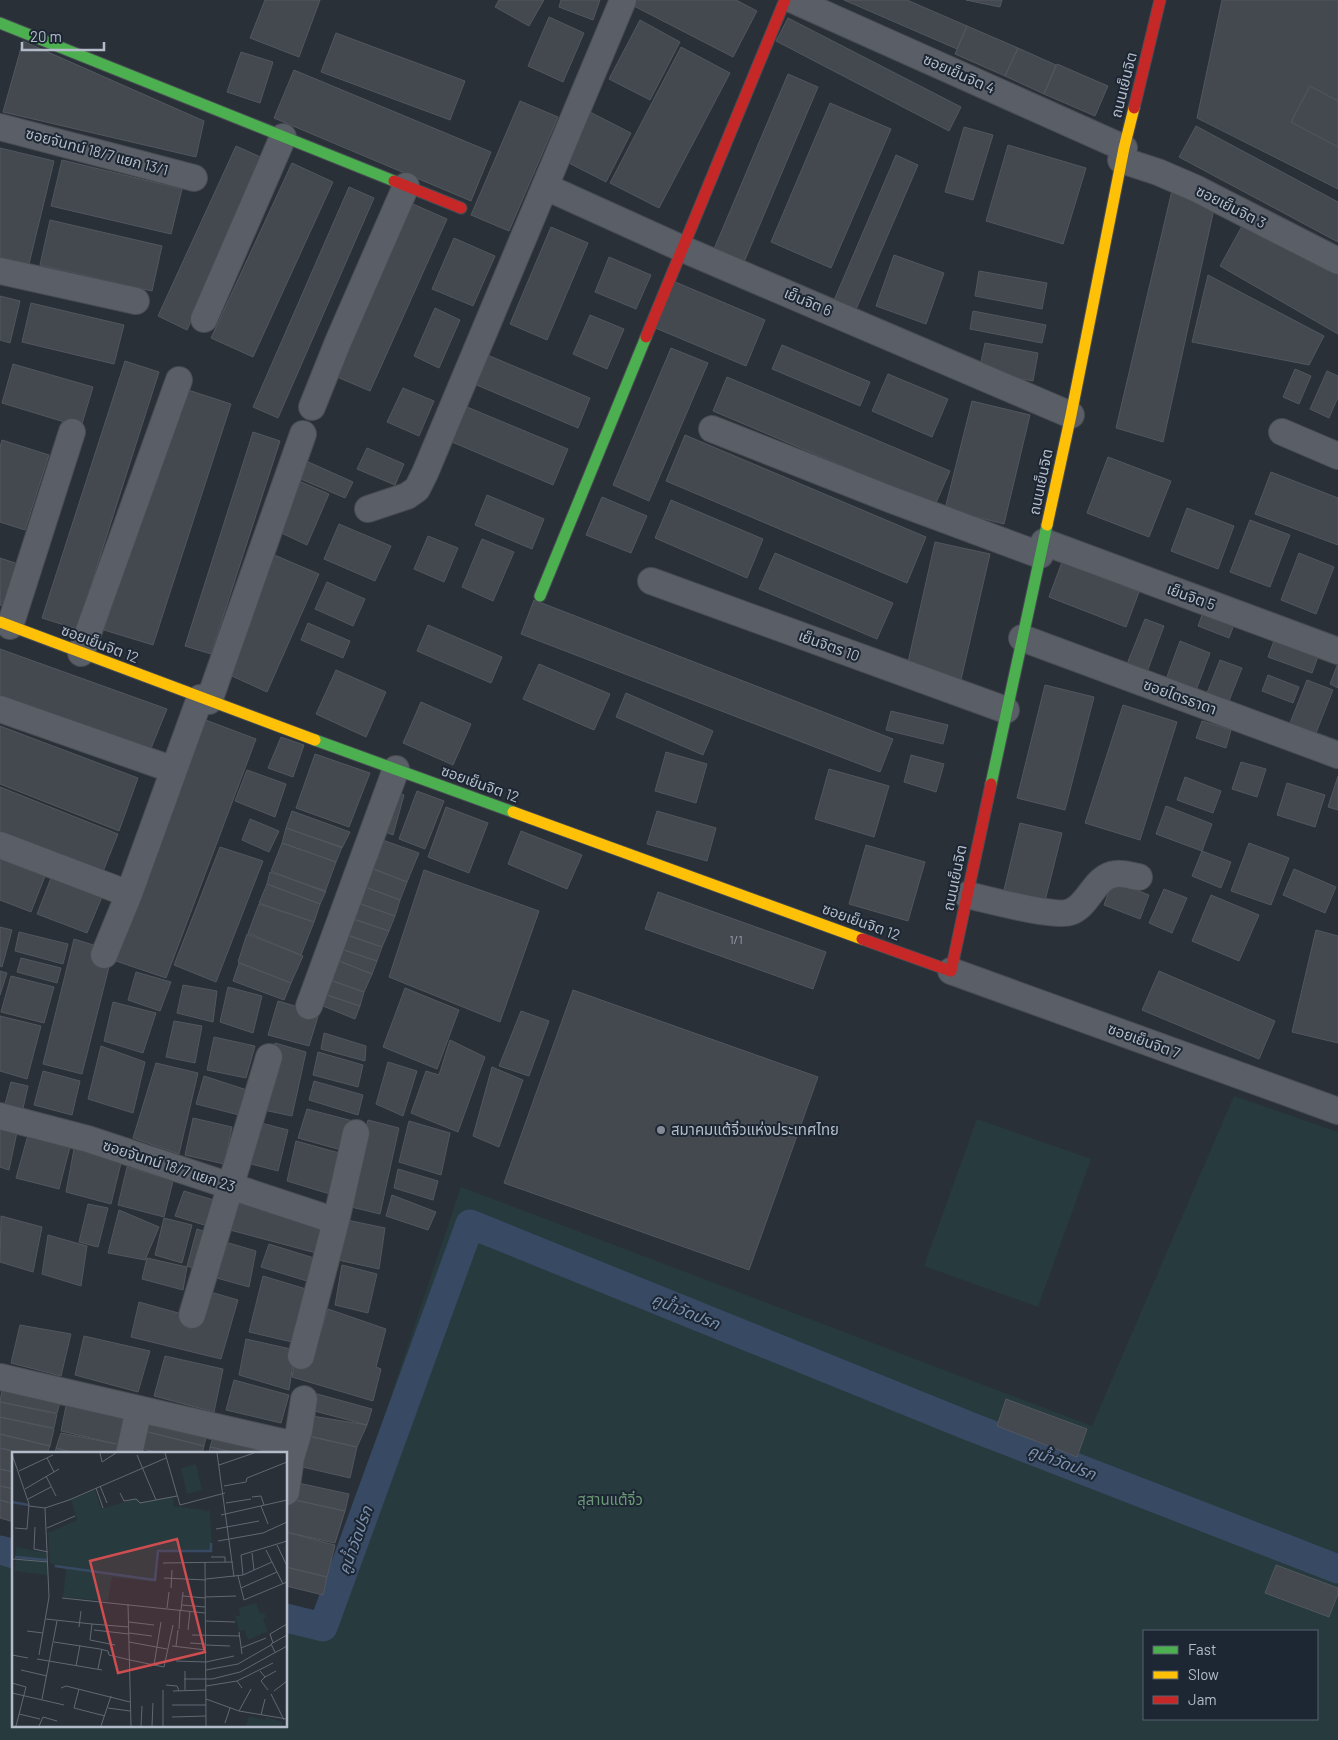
<svg xmlns="http://www.w3.org/2000/svg" width="1338" height="1740" font-family="Barlow,'Noto Sans Thai',sans-serif">
	<style>
		.green { fill: #273a3e; fill-rule: evenodd }
		.lines { fill: none; stroke-linecap: round; stroke-linejoin: round }
		.canal { stroke: #384963; stroke-width: 29 }
		.building { fill: #444950; stroke: #52575f }
		.street-casing { stroke: #484c53; stroke-width: 28 }
		.fast-casing { stroke: #484c53; stroke-width: 13 }
		.slow-casing { stroke: #484c53; stroke-width: 13 }
		.jam-casing { stroke: #484c53; stroke-width: 13 }
		.street { stroke: #5a5e66; stroke-width: 26 }
		.fast { stroke: #4caf50; stroke-width: 11 }
		.slow { stroke: #ffc107; stroke-width: 11 }
		.jam { stroke: #c62828; stroke-width: 11 }
		.poi-dot { fill: #848b96; stroke: #1d2633; stroke-width: 2 }
		.labels { text-anchor: middle; stroke-width: 4; stroke-linejoin: round; paint-order: stroke }
		.number-label { font-size: 12px; fill: #989fab }
		.street-label { font-size: 15px; fill: #b4bcc9; stroke: #1d2633 }
		.poi-label { font-size: 15px; fill: #b4bcc9; stroke: #1d2633; text-anchor: start }
		.park-label { font-size: 15px; fill: #6b9a76; stroke: #1d2633 }
		.water-label { font-size: 16px; font-style: italic; fill: #7c92b1; stroke: #1d2633 }
		.inset-river { fill: none; stroke: #384963; stroke-width: 2.5 }
		.inset-road { fill: none; stroke: #616872; stroke-width: 1 }
		.view { fill: #ce4d50; fill-opacity: 0.15; stroke: #ce4d50; stroke-width: 2.5 }
		.inset-edge { fill: none; stroke: #b4bcc9; stroke-width: 2.5 }
	</style>
	<rect width="100%" height="100%" fill="#2a3038"/>
	<!-- green -->
	<path class="green" d="M1234 1096 1338 1132V1740H0V1538L14 1541V1726H286V1606L318 1613 461 1187 1092 1426ZM1144 1631H1317V1719H1144Z
		M977 1119 1091 1159 1038 1307 924 1266Z"/>
	<g class="lines">
		<!-- canal -->
		<path class="canal" d="M0 1550 14 1554
			M286 1618 323 1627 470 1224 969 1426 1338 1569"/>
	</g>
	<!-- building -->
	<path class="building" d="M265 0H320L299 57 250 38Z
		M499 0H544L529 26 495 7Z
		M561 0H600L593 20 559 7Z
		M632 0H736L757 11 733 57 630 4Z
		M844 0H907L967 26 957 49Z
		M966 0H1002L1000 7Z
		M1222 0H1338V189L1197 118Z
		M549 17 584 33 563 82 528 66Z
		M788 18 961 107 949 131 776 41Z
		M640 20 680 42 650 100 609 79Z
		M967 26 1018 48 1005 76 955 54Z
		M336 33 465 81 450 120 321 72Z
		M23 41 204 121 196 157 3 112Z
		M681 47 730 73 659 208 610 183Z
		M1018 48 1056 65 1044 94 1005 76Z
		M241 52 273 62 260 103 227 92Z
		M1057 64 1108 86 1095 116 1044 94Z
		M294 70 491 152 471 201 274 118Z
		M788 74 818 87 744 262 714 249Z
		M1310 86 1338 101V147L1291 122Z
		M520 101 558 117 509 231 471 215Z
		M830 103 891 129 831 268 771 242Z
		M590 112 631 133 606 182 565 161Z
		M1196 126 1338 202V242L1179 157Z
		M964 127 993 135 973 200 945 192Z
		M1008 145 1086 168 1063 244 986 221Z
		M236 146 265 159 187 330 158 316Z
		M0 148 54 161 29 264 0 257Z
		M896 155 918 165 854 314 832 305Z
		M62 160 182 189 171 234 51 206Z
		M292 163 333 182 253 357 211 338Z
		M1174 182 1214 209 1163 442 1116 428Z
		M349 187 374 198 278 418 253 407Z
		M406 201 447 219 370 391 330 374Z
		M1246 219 1338 272V334L1220 266Z
		M50 220 162 246 152 291 40 265Z
		M551 227 588 243 547 340 510 324Z
		M454 238 495 256 473 306 432 289Z
		M894 255 944 273 926 324 876 306Z
		M609 257 651 275 636 309 595 292Z
		M979 271 1047 283 1042 309 975 296Z
		M1208 275 1324 336 1309 365 1192 342Z
		M673 281 765 320 746 366 653 327Z
		M0 296 20 301 10 343 0 340Z
		M31 303 124 325 114 364 22 342Z
		M435 308 460 320 439 368 414 356Z
		M973 311 1046 325 1042 343 970 329Z
		M590 315 624 329 607 369 573 354Z
		M985 343 1038 353 1033 381 979 371Z
		M782 345 870 382 860 406 772 369Z
		M671 348 708 363 649 501 613 485Z
		M485 354 590 398 578 428 472 383Z
		M125 361 159 372 77 629 42 618Z
		M13 364 93 387 81 427 2 403Z
		M1295 369 1311 376 1299 404 1283 397Z
		M1327 371 1338 376V397L1329 418 1310 409Z
		M888 374 948 399 932 437 872 411Z
		M727 377 950 471 935 505 713 411Z
		M182 388 231 404 153 645 104 630Z
		M403 388 434 401 419 436 387 422Z
		M972 401 1030 415 1004 524 945 509Z
		M467 407 568 449 553 485 452 442Z
		M253 432 280 441 211 654 185 646Z
		M685 435 926 537 907 583 666 481Z
		M2 440 49 455 25 530 0 522V447Z
		M367 448 404 464 395 485 357 469Z
		M1108 457 1171 481 1149 537 1087 513Z
		M304 460 353 482 345 498 296 477Z
		M1271 472 1338 498V545L1255 514Z
		M299 481 329 494 307 545 277 531Z
		M487 495 544 519 532 549 475 525Z
		M602 497 647 516 631 553 586 535Z
		M671 500 763 539 747 578 655 538Z
		M1187 508 1234 526 1218 569 1171 551Z
		M1250 520 1290 535 1270 587 1230 572Z
		M339 524 391 546 375 581 324 559Z
		M428 536 458 548 444 582 414 569Z
		M482 539 514 552 493 601 462 587Z
		M935 542 990 554 960 684 906 671Z
		M775 553 893 603 877 639 759 589Z
		M1299 553 1334 567 1316 614 1281 600Z
		M272 554 319 574 267 692 221 671Z
		M0 558 24 566 10 609 0 605Z
		M1062 562 1139 592 1126 627 1049 597Z
		M327 582 365 599 353 626 315 609Z
		M534 600 893 739 880 772 521 634Z
		M1205 607 1236 619 1229 638 1198 626Z
		M1145 619 1164 626 1147 672 1127 664Z
		M308 623 350 641 343 658 301 640Z
		M428 625 502 657 491 683 417 651Z
		M1275 638 1319 654 1312 673 1268 657Z
		M1180 641 1210 653 1195 693 1165 682Z
		M0 649 167 709 147 758 0 702Z
		M1220 660 1242 668 1227 706 1205 698Z
		M1338 663V688L1330 684Z
		M539 664 610 694 594 730 523 699Z
		M336 670 386 692 366 737 316 714Z
		M1268 675 1299 687 1293 703 1262 691Z
		M1307 680 1333 690 1316 733 1290 723Z
		M1045 685 1094 697 1065 810 1017 798Z
		M626 693 713 731 703 755 616 717Z
		M421 702 471 724 453 765 403 743Z
		M1123 705 1177 722 1140 840 1085 823Z
		M891 711 948 725 943 744 886 730Z
		M203 719 256 739 166 978 110 959Z
		M1202 721 1231 730 1226 748 1196 738Z
		M0 726 138 778 119 831 0 784Z
		M281 737 304 745 293 777 268 768Z
		M666 752 707 764 696 803 655 791Z
		M315 754 370 773 349 827 296 808Z
		M911 755 944 764 936 792 904 782Z
		M1241 762 1266 769 1257 797 1232 789Z
		M829 769 889 786 874 837 815 819Z
		M247 770 286 784 275 817 235 801Z
		M1338 776V810L1328 807Z
		M1185 777 1221 791 1213 813 1177 800Z
		M1287 783 1325 795 1315 827 1277 815Z
		M0 787 118 834 100 879 0 839Z
		M382 787 404 795 393 835 370 826Z
		M417 791 444 801 425 849 399 839Z
		M1166 806 1212 824 1202 851 1156 834Z
		M446 807 488 823 469 873 428 857Z
		M292 811 350 832 342 848 286 828Z
		M657 811 716 828 707 861 647 844Z
		M250 819 279 831 269 852 242 840Z
		M1020 823 1062 833 1045 901 1004 890Z
		M286 828 342 847 336 862 282 843Z
		M521 831 582 855 567 889 508 864Z
		M377 838 419 853 407 882 367 866Z
		M282 843 336 862 325 892 271 871Z
		M1249 843 1289 858 1271 905 1231 891Z
		M866 845 925 862 908 921 849 904Z
		M220 847 263 861 216 982 174 965Z
		M0 851 47 871 31 912 0 900Z
		M1202 851 1231 862 1221 888 1192 876Z
		M367 867 407 882 400 900 360 885Z
		M1294 869 1336 887 1325 913 1283 895Z
		M424 870 539 911 500 1022 389 977Z
		M270 872 326 891 320 904 267 884Z
		M53 873 104 892 87 933 37 914Z
		M1113 881 1149 895 1140 919 1104 905Z
		M267 884 320 904 314 922 259 903Z
		M360 885 400 900 395 916 355 902Z
		M1164 889 1187 898 1172 933 1149 923Z
		M658 892 826 952 813 989 645 929Z
		M1211 895 1259 915 1239 961 1192 941Z
		M355 902 395 916 389 931 350 918Z
		M259 904 314 922 301 955 248 933Z
		M348 917 389 931 382 947 343 933Z
		M0 927 12 930 2 967 0 966Z
		M1316 930 1338 936V1043L1292 1032Z
		M19 932 68 944 63 964 15 951Z
		M247 934 303 956 291 983 238 962Z
		M343 934 382 947 377 961 338 948Z
		M74 939 113 951 82 1074 43 1064Z
		M338 948 377 961 372 974 334 959Z
		M21 958 61 968 57 983 17 972Z
		M334 959 372 974 364 992 327 979Z
		M239 963 291 983 284 1000 233 981Z
		M0 971 7 973 0 995Z
		M1159 971 1275 1021 1259 1059 1142 1010Z
		M136 972 171 982 160 1011 128 1000Z
		M11 976 54 987 44 1023 1 1012Z
		M327 979 364 992 360 1006 321 993Z
		M183 985 217 991 213 1022 177 1013Z
		M228 987 262 996 253 1033 220 1022Z
		M405 988 459 1010 437 1069 383 1047Z
		M573 990 818 1077 749 1270 504 1183Z
		M321 993 360 1006 355 1019 318 1004Z
		M278 1001 319 1013 309 1046 268 1035Z
		M113 1002 156 1013 143 1053 104 1041Z
		M521 1011 549 1021 529 1076 499 1066Z
		M0 1016 41 1026 27 1079 0 1071Z
		M174 1021 202 1026 195 1063 166 1057Z
		M324 1033 366 1046 365 1061 321 1049Z
		M214 1037 255 1046 246 1078 207 1070Z
		M450 1040 485 1057 458 1132 411 1113 426 1071 439 1075Z
		M275 1043 306 1052 292 1116 259 1109Z
		M101 1046 145 1062 133 1113 88 1099Z
		M318 1052 363 1065 358 1087 313 1075Z
		M388 1062 417 1071 403 1116 376 1104Z
		M156 1063 198 1073 179 1154 133 1138Z
		M492 1067 523 1080 499 1147 473 1136Z
		M43 1071 80 1081 72 1115 34 1105Z
		M204 1076 247 1090 239 1115 196 1104Z
		M314 1081 363 1095 358 1115 309 1100Z
		M11 1082 28 1086 22 1113 4 1108Z
		M307 1109 353 1121 345 1151 298 1138Z
		M193 1118 232 1127 224 1164 185 1155Z
		M242 1118 288 1130 278 1171 232 1159Z
		M368 1120 399 1128 380 1214 347 1206Z
		M409 1121 450 1133 441 1175 399 1162Z
		M0 1127 17 1132 9 1170 0 1167Z
		M28 1135 70 1147 59 1189 16 1178Z
		M296 1141 343 1154 333 1195 287 1181Z
		M74 1149 121 1163 111 1204 66 1192Z
		M127 1167 173 1181 164 1217 118 1205Z
		M398 1169 438 1181 433 1200 394 1188Z
		M239 1189 326 1210 316 1253 230 1230Z
		M184 1191 220 1202 214 1228 175 1216Z
		M392 1195 436 1212 428 1230 386 1216Z
		M88 1204 108 1208 98 1247 79 1242Z
		M119 1210 159 1227 145 1260 108 1253Z
		M1 1216 42 1227 33 1272 0 1262Z
		M164 1218 192 1225 182 1263 155 1255Z
		M347 1220 385 1228 379 1269 338 1260Z
		M197 1229 215 1235 202 1271 187 1266Z
		M48 1235 87 1246 81 1286 42 1274Z
		M222 1241 256 1251 249 1287 213 1277Z
		M269 1244 314 1258 307 1281 261 1267Z
		M147 1258 187 1267 183 1290 142 1279Z
		M342 1265 377 1274 368 1313 335 1305Z
		M263 1276 306 1289 292 1342 249 1332Z
		M207 1291 238 1300 221 1359 131 1337 139 1302 200 1319Z
		M328 1309 386 1329 376 1367 381 1369 373 1401 292 1377 297 1351 314 1356Z
		M20 1325 71 1334 61 1376 11 1363Z
		M84 1336 150 1351 138 1392 75 1375Z
		M246 1339 295 1350 289 1390 239 1375Z
		M165 1356 223 1369 214 1412 154 1396Z
		M234 1380 289 1395 281 1423 226 1410Z
		M3 1383 61 1399 57 1413 0 1402Z
		M310 1392 372 1409 367 1425 307 1409Z
		M68 1396 129 1407 121 1445 61 1431Z
		M1006 1399 1087 1429 1077 1457 997 1426Z
		M0 1402 57 1414 54 1428 0 1417Z
		M149 1412 208 1428 204 1446 144 1431Z
		M306 1415 367 1425 357 1447 307 1436Z
		M0 1417 54 1429 50 1446 0 1434Z
		M216 1428 275 1442 272 1454H241L210 1447Z
		M144 1431 204 1446 202 1454H163L140 1448Z
		M61 1433 121 1445 120 1454H80L56 1448Z
		M0 1434 50 1446 47 1454H26L0 1448Z
		M305 1435 357 1447 350 1478 298 1466Z
		M210 1447 241 1454H209Z
		M0 1448 26 1454H14V1472L0 1469Z
		M56 1448 80 1454H55Z
		M0 1469 14 1472V1489L0 1486Z
		M289 1481 349 1494 345 1511 286 1498Z
		M0 1486 14 1489V1504L0 1500Z
		M286 1498 345 1511 335 1543 286 1532Z
		M0 1500 14 1504V1522L0 1518Z
		M286 1532 335 1545 327 1577 286 1567Z
		M1276 1565 1338 1588V1594L1329 1617 1265 1593Z
		M286 1567 327 1577 323 1595 286 1586Z"/>
	<g class="lines">
		<defs>
			<path id="street" d="M793 0 1124 148
				M0 127 194 178
				M1121 160 1158 172 1195 188 1338 261
				M546 187 683 249 1071 415
				M0 271 136 301
				M204 319 283 137
				M312 407 338 342 406 186
				M712 429 892 500 1040 555
				M1282 432 1338 456
				M368 509 407 496 417 489 425 473 623 0
				M1044 542 1338 651
				M651 581 1006 710
				M10 626 72 432
				M1022 638 1338 755
				M81 653 179 380
				M209 701 303 434
				M0 709 174 770
				M0 845 129 894
				M967 895C986 899 1054 918 1070 912 1089 906 1094 876 1116 874 1123 873 1132 876 1139 877
				M104 955 129 894 200 698
				M951 971 1338 1111
				M309 1006 396 769
				M0 1116 88 1139 336 1221
				M192 1315 269 1057
				M301 1356 336 1221 356 1133
				M0 1377 295 1445
				M129 1454 139 1409
				M286 1492 291 1458 299 1431 304 1399"/>
			<path id="fast" d="M0 23 394 181
				M540 596 646 337
				M315 740 513 812
				M991 784 1047 525"/>
			<path id="slow" d="M1047 525 1071 415 1124 148 1134 108
				M0 622 315 740
				M513 812 862 939"/>
			<path id="jam" d="M1134 108 1160 0
				M394 181 461 208
				M646 337 785 0
				M862 939 951 971 991 784"/>
		</defs>
		<!-- street casing -->
		<use href="#street" class="street-casing"/>
		<!-- fast casing -->
		<use href="#fast" class="fast-casing"/>
		<!-- slow casing -->
		<use href="#slow" class="slow-casing"/>
		<!-- jam casing -->
		<use href="#jam" class="jam-casing"/>
		<!-- street -->
		<use href="#street" class="street"/>
		<!-- fast -->
		<use href="#fast" class="fast"/>
		<!-- slow -->
		<use href="#slow" class="slow"/>
		<!-- jam -->
		<use href="#jam" class="jam"/>
	</g>
	<!-- markers -->
	<circle class="poi-dot" cx="661" cy="1130" r="5"/>
	<g class="labels">
		<!-- number labels -->
		<g class="number-label">
			<text x="736" y="944">1/1</text>
		</g>
		<!-- street labels -->
		<g class="street-label">
			<text transform="translate(959 74) rotate(24)" y="5">ซอยเย็นจิต 4</text>
			<text transform="translate(1124 85) rotate(-76)" y="5">ถนนเย็นจิต</text>
			<text transform="translate(97 152) rotate(15)" y="5">ซอยจันทน์ 18/7 แยก 13/1</text>
			<text transform="translate(1231 207) rotate(27)" y="5">ซอยเย็นจิต 3</text>
			<text transform="translate(808 302) rotate(23)" y="5">เย็นจิต 6</text>
			<text transform="translate(1041 482) rotate(-78)" y="5">ถนนเย็นจิต</text>
			<text transform="translate(1191 597) rotate(20)" y="5">เย็นจิต 5</text>
			<text transform="translate(100 644) rotate(21)" y="5">ซอยเย็นจิต 12</text>
			<text transform="translate(829 646) rotate(20)" y="5">เย็นจิตร 10</text>
			<text transform="translate(1180 697) rotate(20)" y="5">ซอยไตรธาดา</text>
			<text transform="translate(480 784) rotate(20)" y="5">ซอยเย็นจิต 12</text>
			<text transform="translate(955 878) rotate(-78)" y="5">ถนนเย็นจิต</text>
			<text transform="translate(861 922) rotate(20)" y="5">ซอยเย็นจิต 12</text>
			<text transform="translate(1144 1041) rotate(20)" y="5">ซอยเย็นจิต 7</text>
			<text transform="translate(169 1166) rotate(18)" y="5">ซอยจันทน์ 18/7 แยก 23</text>
		</g>
		<!-- poi labels -->
		<g class="poi-label">
			<text x="671" y="1135">สมาคมแต้จิ๋วแห่งประเทศไทย</text>
		</g>
		<!-- park labels -->
		<g class="park-label">
			<text x="610" y="1505">สุสานแต้จิ๋ว</text>
		</g>
		<!-- water labels -->
		<g class="water-label">
			<text transform="translate(686 1311) rotate(22)" y="6">คูน้ำวัดปรก</text>
			<text transform="translate(1062 1462) rotate(21)" y="6">คูน้ำวัดปรก</text>
			<text transform="translate(355 1540) rotate(-70)" y="6">คูน้ำวัดปรก</text>
		</g>
	</g>
	<!-- overview -->
	<g transform="translate(12 1452)">
		<rect width="275" height="275" fill="#2a3038"/>
		<path d="M184 12 190 38 175 42 169 16ZM83 38 89 57 126 46 129 51 161 45 162 54 198 59 200 100H147L144 130 100 125 96 149 51 145 54 118 38 111 36 81 65 68 59 48ZM4 95 35 101V123L3 119ZM244 151 248 162 252 161 254 165 251 167 256 179 236 188 232 178 227 179 223 164H228L227 156ZM237 264 253 268 254 265 271 270 270 274H234Z" fill="#273a3e"/>
		<path class="inset-river" d="M0 50 17 53M3 105 35 108M43 114 143 128 146 99H199V91"/>
		<path class="inset-road" d="M88 1 90 10 104 1M153 1 168 53 213 41M205 1 222 125M0 2 17 52 15 77 3 76M125 3 144 48M35 6 42 20M207 13 242 1M7 19 41 3M34 24 44 44M88 34 95 51M212 34 234 30 235 26 275 10M84 36 91 56M13 37 47 17M108 41 112 49 124 47 128 51 165 44M240 45 249 44 252 53M16 47 39 35M214 51 239 47M0 54V138M17 54 33 56 57 48 154 6M249 54 256 72M209 63 275 48M23 75 22 97 36 100M35 76 63 64M204 77 247 69M206 89 251 81 275 70M265 93 275 114M254 98 271 132M240 101 242 118M199 105H213V110M1 107 36 110M193 110 194 274M151 111 221 110M231 123 229 103 275 89M226 124 232 148 275 130M152 126 194 128M194 127 231 123 260 110M159 136 160 118M229 136 265 120M171 144 193 146M193 145 224 144M50 146 193 161M116 152 119 274M170 153 193 155M155 156 157 140M169 158 171 140M34 167 80 172M194 169 223 170M117 170 142 173M80 172 78 188 103 193M80 172 117 175M67 175 69 159M167 177 168 158M82 178 117 182M176 178 178 159M15 179 31 181M227 180 230 202M117 181 140 184M180 183 228 184M42 190 88 197 96 199 97 203 118 208M117 190 155 197M178 191 194 192M261 191 258 182 275 172M194 193 218 194M160 194 194 198M164 194 166 178M229 196 254 186M263 200 259 192 275 183M0 203 16 206M27 203 37 145 33 56M25 207 90 218M118 208 152 215 161 173M164 209 194 210 222 204M142 213 149 170M64 214 68 193M86 217 90 197M9 218 35 224M194 218 226 212 259 193M173 219V238M248 219 253 225 264 219M253 225 249 229 256 238M172 227H200L228 220 275 194M225 229 261 211M0 231 14 235 4 274M154 233 165 234 167 239M194 234 225 229 230 236M49 236 54 234 118 250M67 237 62 256 93 264M151 238V274M161 239 194 238M262 239 275 229M0 241 52 253M259 242 272 268M30 247 45 169M194 247 227 259 275 267M160 253H194M96 256 118 259M227 259 239 237M7 262 28 267M249 263 253 247M160 265 194 264M213 271 218 256M27 274 31 265 45 269M89 274 99 244M129 274 130 254M140 274 141 251"/>
		<path class="view" d="M165 87 193 200 106 221 78 109Z"/>
		<rect width="275" height="275" class="inset-edge"/>
	</g>
	<!-- legend -->
	<rect x="1143" y="1630" width="175" height="90" fill="#1d2633" stroke="#59626f"/>
	<rect x="1153" y="1646" width="25" height="8" fill="#4caf50" stroke="#59626f"/>
	<text x="1188" y="1655" font-size="15" fill="#b4bcc9">Fast</text>
	<rect x="1153" y="1671" width="25" height="8" fill="#ffc107" stroke="#59626f"/>
	<text x="1188" y="1680" font-size="15" fill="#b4bcc9">Slow</text>
	<rect x="1153" y="1696" width="25" height="8" fill="#c62828" stroke="#59626f"/>
	<text x="1188" y="1705" font-size="15" fill="#b4bcc9">Jam</text>
	<!-- scale -->
	<path d="M22 42v8h82v-8" fill="none" stroke="#b4bcc9" stroke-width="2.5"/>
	<text x="30" y="42" font-size="15" fill="#b4bcc9" stroke="#1d2633" stroke-width="4" paint-order="stroke">20 m</text>
</svg>
